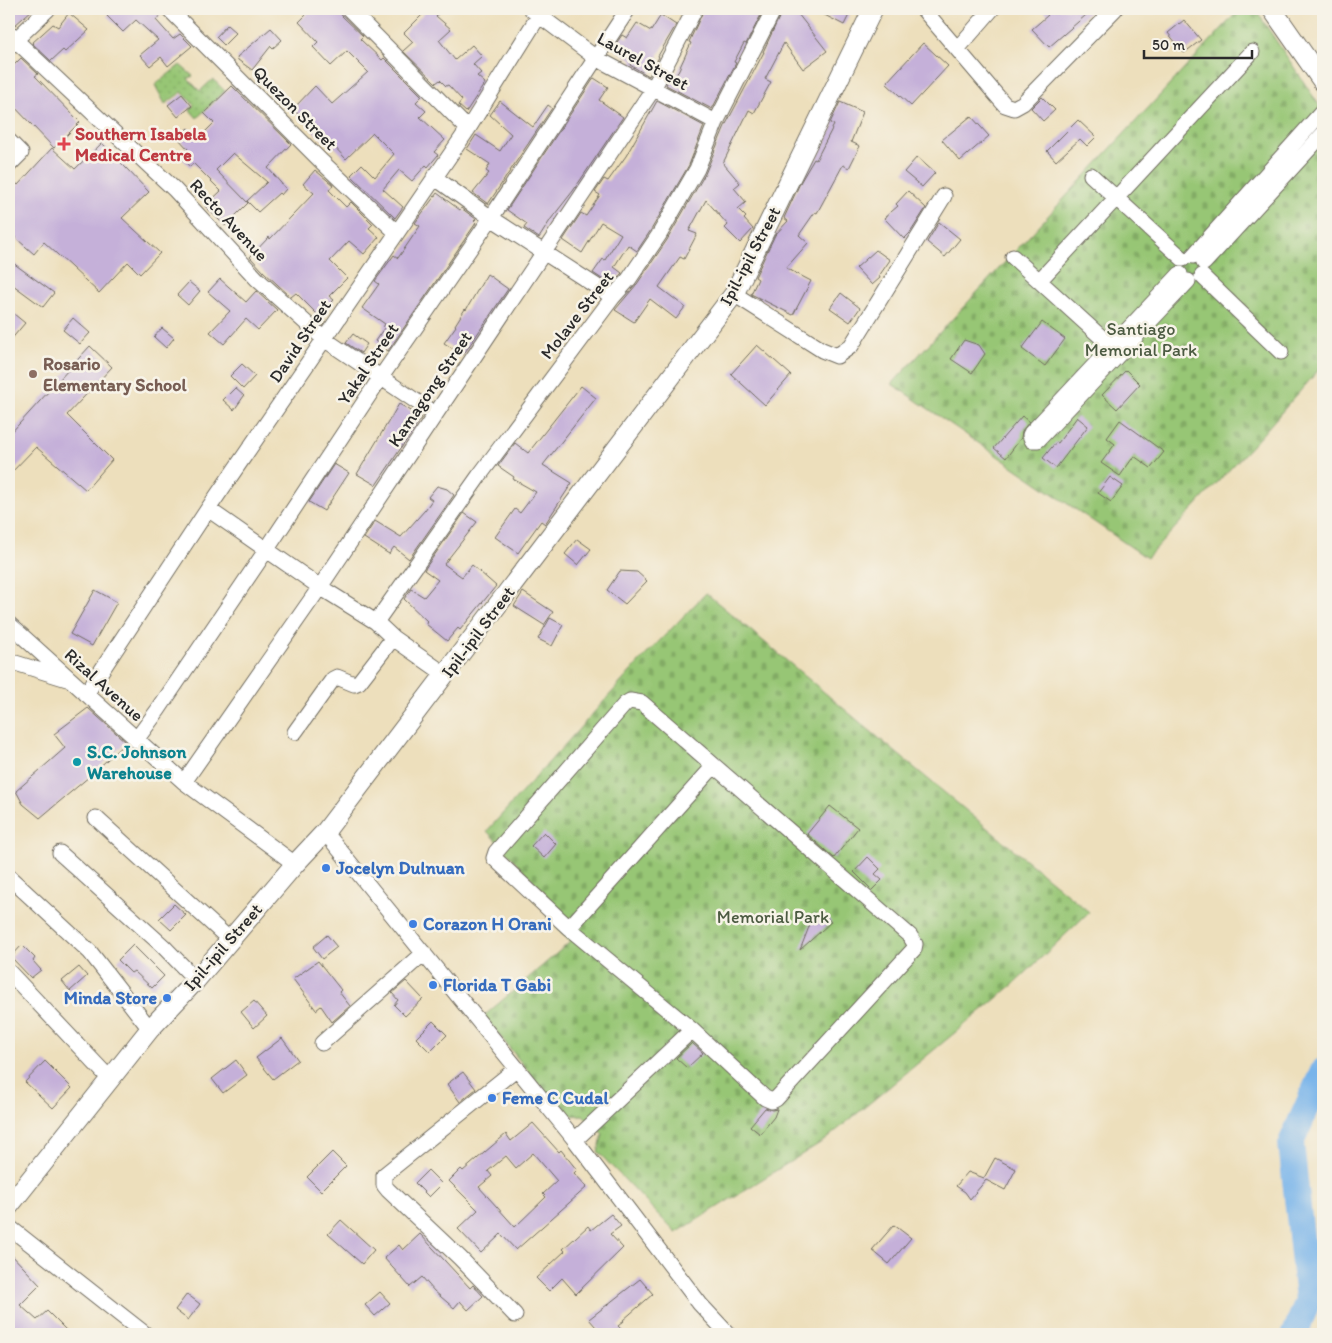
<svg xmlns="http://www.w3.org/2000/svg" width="1332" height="1343" font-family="Itim,sans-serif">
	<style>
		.grass { fill: url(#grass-dots); stroke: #617850 }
		.cemetery { fill: url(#cemetery-stones); stroke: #617850 }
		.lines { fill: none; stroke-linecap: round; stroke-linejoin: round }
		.river { stroke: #78b4ea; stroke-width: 26 }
		.building { fill: #c5b0d9; fill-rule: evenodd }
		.minor-casing { stroke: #6f6a5e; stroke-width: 17 }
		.major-casing { stroke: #6f6a5e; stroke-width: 21 }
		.minor { stroke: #fff; stroke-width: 15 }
		.major { stroke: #fff; stroke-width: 19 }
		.health-dot { fill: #e0444e; stroke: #f7f3e8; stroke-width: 2 }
		.education-dot { fill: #8d6e63; stroke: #f7f3e8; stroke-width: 2 }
		.culture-dot { fill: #0f9aa8; stroke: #f7f3e8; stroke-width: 2 }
		.shop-dot { fill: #3f7fe0; stroke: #f7f3e8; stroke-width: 2 }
		.labels { text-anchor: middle; stroke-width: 5; stroke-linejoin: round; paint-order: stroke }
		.street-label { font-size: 18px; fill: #2b2b2b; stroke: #f7f3e8 }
		.health-label { font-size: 18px; font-weight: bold; fill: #be3a42; stroke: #f7f3e8; text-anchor: start }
		.park-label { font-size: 18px; fill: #4b5a41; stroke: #f7f3e8 }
		.education-label { font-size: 18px; font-weight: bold; fill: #785e54; stroke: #f7f3e8; text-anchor: start }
		.culture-label { font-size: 18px; font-weight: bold; fill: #0d838f; stroke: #f7f3e8; text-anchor: start }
		.shop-label { font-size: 18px; font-weight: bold; fill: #366cbe; stroke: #f7f3e8; text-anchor: start }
	</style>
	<defs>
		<pattern id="grass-dots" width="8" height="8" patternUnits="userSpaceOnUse" patternTransform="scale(1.25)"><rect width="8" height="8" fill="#97c675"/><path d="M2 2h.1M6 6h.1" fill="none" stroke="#82aa65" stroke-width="1.8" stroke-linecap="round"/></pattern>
		<pattern id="cemetery-stones" width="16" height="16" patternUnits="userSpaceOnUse" patternTransform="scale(1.25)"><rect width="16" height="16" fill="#97c675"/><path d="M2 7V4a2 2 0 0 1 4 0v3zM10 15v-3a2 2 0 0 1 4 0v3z" fill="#82aa65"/></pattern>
	</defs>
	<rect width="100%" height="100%" fill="#f7f3e8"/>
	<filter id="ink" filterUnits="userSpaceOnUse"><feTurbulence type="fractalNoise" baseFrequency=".02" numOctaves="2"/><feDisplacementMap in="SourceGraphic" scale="10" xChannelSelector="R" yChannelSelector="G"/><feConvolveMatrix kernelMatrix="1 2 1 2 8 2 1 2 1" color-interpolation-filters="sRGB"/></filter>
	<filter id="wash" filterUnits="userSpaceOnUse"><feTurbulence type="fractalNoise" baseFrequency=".0096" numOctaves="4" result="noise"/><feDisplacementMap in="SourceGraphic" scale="20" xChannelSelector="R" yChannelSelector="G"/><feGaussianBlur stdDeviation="1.12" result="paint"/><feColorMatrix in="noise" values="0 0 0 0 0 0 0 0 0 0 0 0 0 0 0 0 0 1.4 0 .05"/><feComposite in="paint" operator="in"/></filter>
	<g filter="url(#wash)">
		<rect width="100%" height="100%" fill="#eddfbc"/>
		<!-- grass -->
		<path class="grass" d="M180 65 193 76 188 79 200 91 213 79 225 91 197 118 190 110 194 105 182 92 165 104 155 85Z"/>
		<!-- cemetery -->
		<path class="cemetery" d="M1240 9H1255L1323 111V365L1258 439 1147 558 892 384Z
			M706 593 899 755 1089 912 1015 983 825 1140 676 1233 598 1152 603 1134 583 1115 564 1116 484 1016 570 942 538 903 546 894 487 831 642 659Z"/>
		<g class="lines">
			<!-- river -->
			<path class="river" d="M1295 1334 1308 1300 1291 1143 1323 1071"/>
		</g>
		<g id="blocks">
			<!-- building -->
			<path class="building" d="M9 9H33L14 26 9 25Z
				M114 9H156L161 14 156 20 173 39 180 34 192 46 168 66 161 57 150 66 140 55 158 40 136 20 123 32 107 16Z
				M312 9H340L342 16 363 36 360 39 382 60 384 58 422 96 416 102 426 111 420 117 445 140 434 152 438 155 428 167 426 165 412 181 399 170 383 189 403 207 395 218 351 175 362 164 375 177 394 154 373 133 346 159 329 141 326 143 311 129 312 128 293 109 315 86 332 104 368 72 347 51 331 66 313 47 318 42 299 22Z
				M428 9H442L436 16 451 29 439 40 455 60 472 45 482 56 473 64 481 73 477 76 485 83 466 112 458 105 462 100 448 85 446 86 440 80 436 83 403 51 413 42 404 33Z
				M704 9H764L746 44 744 43 734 62 736 63 712 109 666 85 670 76 675 78 691 43 689 42Z
				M783 9H794L827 51 803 69 784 43 765 79 771 82 754 113 749 110 723 163 740 183 734 188 746 202 738 209 746 217 744 219 753 229 740 243 725 228 728 225 706 200 689 231 697 234 684 259 680 257 659 287 685 307 676 319 650 299 634 322 615 310 637 284 667 240 705 174 725 126 764 52H763Z
				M813 9H852L844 25Z
				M1042 9H1093L1049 47 1032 29 1048 15Z
				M69 13 89 30 65 52 63 50 51 61 32 43 53 24 58 27Z
				M661 15 676 25 658 56 659 57 649 76 630 65 633 60 613 48 622 35 627 38 637 23 651 31Z
				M1184 20 1201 40 1184 53 1168 33Z
				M227 25 236 33 224 45 216 37Z
				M271 28 282 40 273 48 271 46 252 70 238 60 237 57Z
				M923 43 948 66 911 106 886 83Z
				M21 58 38 74 35 76 80 122 54 148 9 101V70Z
				M594 78 608 87 599 100 623 117 573 191 551 219 539 238 524 228 527 224 507 210Z
				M232 86 291 144 268 168 286 189 281 195 279 193 258 212 247 201 267 182 233 153 216 170 248 203 225 226 205 206 221 191 193 163 190 167 180 156 188 149 177 137 188 128 198 139 214 123 204 113Z
				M182 94 192 106 178 117 168 105Z
				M1042 97 1055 110 1043 121 1031 108Z
				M500 101 533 127 548 105 552 108 488 204 473 193 489 173 486 171 490 164 467 149 476 135 500 151 511 134 490 115Z
				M657 101 704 126 689 165 651 230 637 251 628 245 614 267 622 273 611 285 593 273 603 259 605 260 621 234 601 222 582 253 563 240 581 213 586 216 600 195 595 192 604 179 608 181 626 156Z
				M840 102 863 112 851 142 860 146 849 168 843 165 817 213 815 212 799 235 808 243 786 268 811 281 793 315 751 294 758 279 755 277 775 235 788 221 784 218 801 181 814 159 816 160 834 125 830 123Z
				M971 116 989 136 960 161 942 140Z
				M1078 120 1096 137 1087 146 1080 139 1056 161 1047 151Z
				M102 143 149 192 122 218 160 253 140 274 128 262 99 293 44 242 34 254 9 232V177L18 185 52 148 75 169Z
				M917 157 935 173 922 187 904 172Z
				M315 170 333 185 329 190 346 207 351 202 373 224 369 228 379 237 364 254 349 241 330 261 347 278 329 296 334 300 318 315 296 293 291 297 264 272 250 257 269 237 270 239 314 193 303 184Z
				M908 191 926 208 910 233 904 239 884 218 898 206 896 204Z
				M437 193 460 210 461 208 476 219 474 221 476 223 388 351 375 341 384 328 383 327 385 324 362 308 379 284 375 281 394 255 398 258 420 226 415 223Z
				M939 222 960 239 945 257 927 242Z
				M876 250 890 260 879 276 880 278 872 285 856 268Z
				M9 260 54 293 43 307 9 282Z
				M487 274 508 289 463 355 444 343 456 326 455 325 465 309 466 310Z
				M220 279 246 302 256 291 277 310 258 330 246 319 224 344 210 332 230 311 208 292Z
				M189 282 200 291 188 305 177 295Z
				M841 293 860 308 850 322 830 308Z
				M9 310 25 323 9 342Z
				M73 318 90 333 80 344 63 330Z
				M1042 322 1065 339 1045 366 1022 349Z
				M162 328 174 338 166 348 154 337Z
				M353 334 367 344 361 353 346 343Z
				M964 340 979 345 985 354 972 373 951 359Z
				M757 345 791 375 765 405 731 374Z
				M90 346 112 367 67 415 112 460 86 490 36 447 9 475V435Z
				M242 364 255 376 243 389 230 376Z
				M1126 370 1140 384 1117 409 1102 395Z
				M581 386 596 398 543 465 572 483 545 524 541 521 518 553 495 537 515 509 520 513 536 492 513 479 514 477 498 466 515 443 528 453Z
				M235 388 244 396 234 410 223 400Z
				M399 404 422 417 376 485 357 474Z
				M1022 416 1029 422 1022 431 1021 438 1006 458 994 448Z
				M1077 417 1088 426 1056 468 1043 458 1056 442 1058 443Z
				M1120 420 1164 452 1151 468 1134 456 1120 476 1101 463 1115 444 1107 438Z
				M334 464 349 473 324 511 309 502Z
				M1110 477 1123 486 1111 502 1098 493Z
				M437 486 447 489 454 495 409 559 394 547 389 554 364 538 375 521 401 537 425 510 432 500 428 497Z
				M464 513 477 522 444 564 462 577 472 565 496 586 460 630 458 628 447 641 426 624 427 621 404 599 411 589 424 597 438 580 424 570Z
				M577 539 591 549 578 565 565 554Z
				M620 571 637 572 647 581 625 604 607 590Z
				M95 590 117 602 92 646 70 634Z
				M523 592 553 612 544 625 514 606Z
				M550 618 563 625 552 646 538 639Z
				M88 708 126 742 90 776 40 818 23 804 16 791 65 748 54 734Z
				M830 806 858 828 834 858 807 834Z
				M544 832 556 844 544 858 531 846Z
				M868 857 880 869 875 874 882 880 872 890 854 872Z
				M174 904 186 915 171 930 159 919Z
				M823 913 831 922 800 950 814 914 818 918Z
				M327 935 337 947 322 959 313 947Z
				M22 945 35 958 33 961 41 970 31 978 11 957Z
				M133 945 164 976 152 988 134 971 131 973 118 960Z
				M318 961 341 990 339 992 350 1006 332 1022 321 1006 316 1010 293 979Z
				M79 967 87 976 70 991 62 981Z
				M406 981 423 999 405 1016 394 1005 398 1000 392 993Z
				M254 1001 267 1016 254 1028 241 1012Z
				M433 1021 447 1035 430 1052 416 1038Z
				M282 1038 298 1060 273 1079 256 1058Z
				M692 1043 703 1053 687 1068 676 1058Z
				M236 1060 247 1075 223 1093 212 1079Z
				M45 1061 72 1088 53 1108 25 1082Z
				M463 1072 476 1089 460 1102 447 1084Z
				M765 1108 772 1110 777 1109 774 1117 760 1134 750 1126Z
				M533 1123 559 1152 561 1150 577 1170 574 1173 587 1187 516 1250 501 1234 481 1253 458 1229 478 1210 449 1181 461 1169 463 1171 506 1134 511 1141ZM533 1153 557 1181 543 1194 546 1197 515 1227 479 1187 492 1176 488 1171 506 1156 516 1168Z
				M332 1152 346 1166 321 1191 307 1177Z
				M995 1158 1016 1169 1005 1190 986 1180 970 1199 965 1192 956 1186 968 1172 984 1178Z
				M428 1170 442 1184 429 1197 415 1183Z
				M611 1214 621 1226 610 1234 623 1248 576 1294 562 1278 549 1291 536 1278 565 1251 563 1249 588 1226 591 1230Z
				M341 1220 374 1250 362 1264 328 1234Z
				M894 1225 911 1238 889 1264 872 1250Z
				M420 1234 470 1288 473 1285 483 1296 468 1310 460 1301 454 1308 434 1291 422 1277 410 1287 384 1258 399 1245 403 1250Z
				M9 1252 40 1285 20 1305 37 1320 47 1311 70 1334H17L9 1327Z
				M640 1279 653 1294 623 1320 624 1321 618 1326 626 1334H602L589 1319Z
				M380 1292 390 1303 375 1316 365 1305Z
				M187 1294 200 1304 188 1320 175 1310Z"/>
		</g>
	</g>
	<g filter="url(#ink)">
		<use href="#blocks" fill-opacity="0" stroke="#6f6a5e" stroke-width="1"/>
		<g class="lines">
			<defs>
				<path id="minor" d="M169 9 322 162 396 232
					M349 9 468 129
					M923 9 998 97 1005 105 1014 108 1023 103 1115 9
					M532 10 596 58 716 122
					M9 34 174 189 257 279 324 339 435 414
					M9 46 48 9
					M958 48 992 9
					M9 141 21 153 9 165
					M1091 175 1183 259
					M434 177 491 218 613 297
					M1193 256 1323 111
					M1013 257 1112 347
					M1204 263 1323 134
					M1180 274 1031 433 1030 435 1032 440H1038L1188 281
					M1202 276 1281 352
					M1039 281 1252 52
					M734 294 822 350 837 356 851 346 944 196
					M208 509 320 587 376 622 393 638 446 675
					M376 622 479 476 613 297 629 279 659 235 697 169 716 122 774 9
					M9 624 184 782 295 864
					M9 661 67 679
					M86 694 208 509 468 129 543 9
					M630 701 642 703 910 936 915 944 914 949 776 1099 772 1101 765 1098 692 1030 569 928 494 858 496 852 625 704Z
					M295 732 333 679 337 677 354 684 359 682 393 638
					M136 740 158 710 267 549 381 377 491 218 628 9
					M184 782 320 587 653 89 695 9
					M96 818 230 940
					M325 832 575 1140 700 1304 728 1334
					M60 853 163 946 196 980
					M9 877 90 952 150 1029
					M569 928 713 767
					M9 972 110 1079
					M322 1043 424 953
					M575 1140 692 1030
					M9 1227 145 1334
					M515 1315 460 1258 388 1190 384 1185V1175L517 1068"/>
				<path id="major" d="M1272 9 1323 82
					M9 1206 150 1029 196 980 295 864 325 832 734 294 873 9"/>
			</defs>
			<!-- minor casing -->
			<use href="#minor" class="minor-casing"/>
			<!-- major casing -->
			<use href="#major" class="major-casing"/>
			<!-- minor -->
			<use href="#minor" class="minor"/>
			<!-- major -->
			<use href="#major" class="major"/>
		</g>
	</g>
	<!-- markers -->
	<path class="health-dot" d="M61.5 136.5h5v5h5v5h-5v5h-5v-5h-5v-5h5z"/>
	<circle class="education-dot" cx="33" cy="374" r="5"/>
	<circle class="culture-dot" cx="77" cy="762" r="5"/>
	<g class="shop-dot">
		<circle cx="326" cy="868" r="5"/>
		<circle cx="413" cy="924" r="5"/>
		<circle cx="433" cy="985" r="5"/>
		<circle cx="167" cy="998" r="5"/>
		<circle cx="492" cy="1098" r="5"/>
	</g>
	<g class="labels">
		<!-- street labels -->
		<g class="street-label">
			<text transform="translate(643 61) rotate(29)" y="6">Laurel Street</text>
			<text transform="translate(295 108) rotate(45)" y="6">Quezon Street</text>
			<text transform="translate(229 220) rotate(47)" y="6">Recto Avenue</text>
			<text transform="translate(750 256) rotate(-62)" y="6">Ipil-ipil Street</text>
			<text transform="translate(577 315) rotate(-52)" y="6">Molave Street</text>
			<text transform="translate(300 341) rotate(-56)" y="6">David Street</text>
			<text transform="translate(368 364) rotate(-56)" y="6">Yakal Street</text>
			<text transform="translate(430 389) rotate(-56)" y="6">Kamagong Street</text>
			<text transform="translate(478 632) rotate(-53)" y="6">Ipil-ipil Street</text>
			<text transform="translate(104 685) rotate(42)" y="6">Rizal Avenue</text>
			<text transform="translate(223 947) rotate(-49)" y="6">Ipil-ipil Street</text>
		</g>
		<!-- health labels -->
		<g class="health-label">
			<text x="75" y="140">Southern Isabela<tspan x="75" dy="21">Medical Centre</tspan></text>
		</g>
		<!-- park labels -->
		<g class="park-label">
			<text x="1141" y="335">Santiago<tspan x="1141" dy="21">Memorial Park</tspan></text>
			<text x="773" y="923">Memorial Park</text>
		</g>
		<!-- education labels -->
		<g class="education-label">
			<text x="43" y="370">Rosario<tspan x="43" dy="21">Elementary School</tspan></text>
		</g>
		<!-- culture labels -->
		<g class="culture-label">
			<text x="87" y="758">S.C. Johnson<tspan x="87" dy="21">Warehouse</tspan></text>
		</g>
		<!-- shop labels -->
		<g class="shop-label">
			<text x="336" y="874">Jocelyn Dulnuan</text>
			<text x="423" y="930">Corazon H Orani</text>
			<text x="443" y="991">Florida T Gabi</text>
			<text x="157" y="1004" text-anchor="end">Minda Store</text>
			<text x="502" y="1104">Feme C Cudal</text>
		</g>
	</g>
	<!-- margin -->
	<rect width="1332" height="1343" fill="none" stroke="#f7f3e8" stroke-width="30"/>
	<!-- scale -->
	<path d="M1144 50v8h108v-8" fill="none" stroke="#2b2b2b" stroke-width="2.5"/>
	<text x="1152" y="50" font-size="15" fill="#2b2b2b" stroke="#f7f3e8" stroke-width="4" paint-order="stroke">50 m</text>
</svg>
